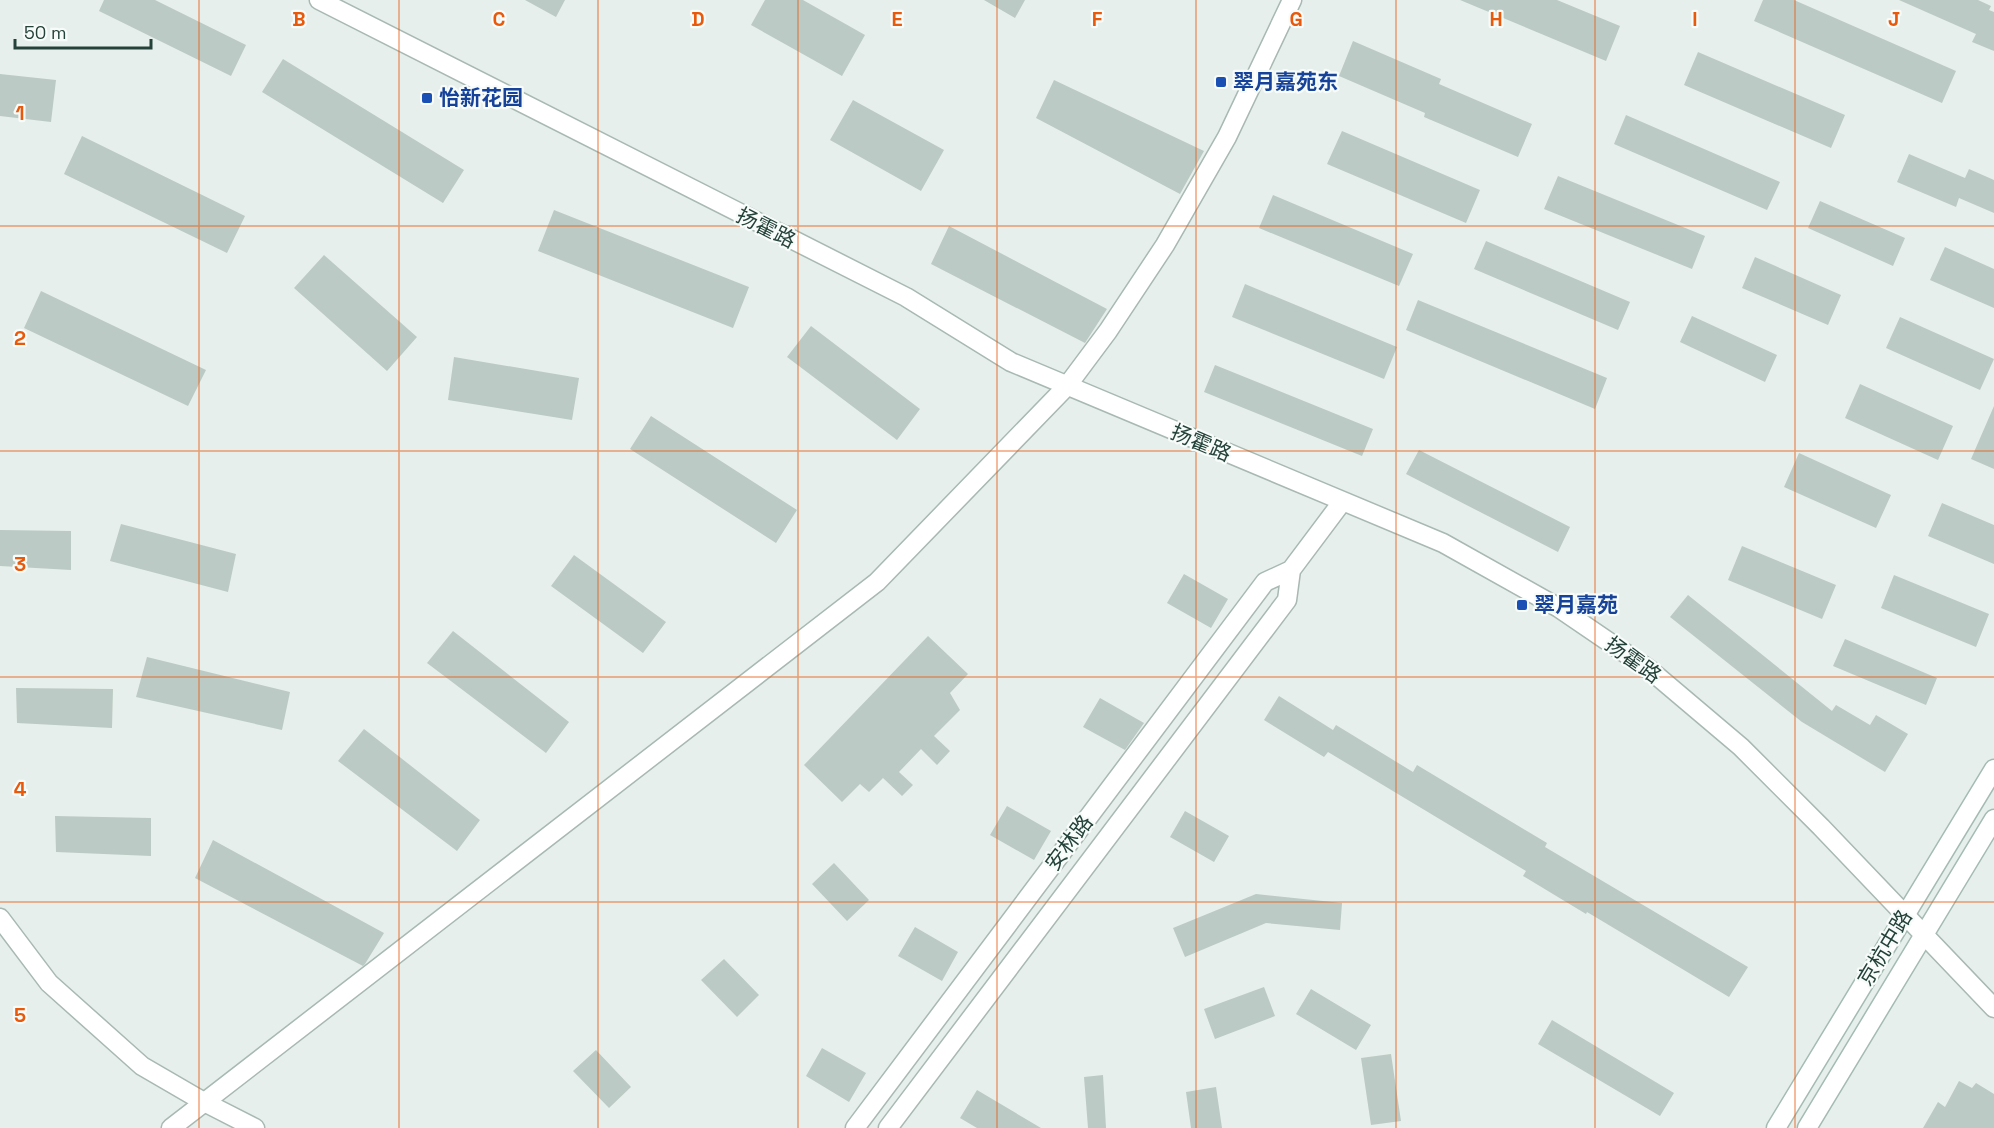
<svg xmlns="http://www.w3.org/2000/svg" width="1994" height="1128" font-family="'Space Grotesk','Noto Sans SC',sans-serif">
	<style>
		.building { fill: #bbcac4 }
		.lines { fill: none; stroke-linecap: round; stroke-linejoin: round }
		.minor-casing { stroke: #a8b8b2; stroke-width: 21 }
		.tertiary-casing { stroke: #a8b8b2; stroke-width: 21 }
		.secondary-casing { stroke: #a4bbb3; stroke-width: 21 }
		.minor { stroke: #fff; stroke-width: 18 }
		.tertiary { stroke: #fff; stroke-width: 18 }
		.secondary { stroke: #fff; stroke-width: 18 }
		.grid { fill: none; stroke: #e8590c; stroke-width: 1.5; stroke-opacity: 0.55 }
		.transit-dot { fill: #1a4fb4; stroke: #f7fbf9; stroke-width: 2 }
		.labels { text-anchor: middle; stroke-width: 4.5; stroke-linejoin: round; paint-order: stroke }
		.transit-label { font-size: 21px; font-weight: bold; fill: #164399; stroke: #f7fbf9; text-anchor: start }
		.street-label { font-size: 21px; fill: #24423a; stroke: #f7fbf9 }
		.grid-label { font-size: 20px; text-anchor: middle; font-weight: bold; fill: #e8590c; stroke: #f7fbf9; stroke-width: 4.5; stroke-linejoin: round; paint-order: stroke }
	</style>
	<rect width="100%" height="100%" fill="#e6efeb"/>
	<!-- building -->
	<path class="building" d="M104 0H155L246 45 231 76 99 11Z
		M525 0H565L556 17Z
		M765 0H803L865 35 842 76 751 25Z
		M984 0H1025L1015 18Z
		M1460 0H1557L1620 26 1606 61Z
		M1763 0H1794L1956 71 1942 103 1754 21Z
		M1899 0H1978L1991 6 1989 10 1994 12V51L1972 42 1976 34Z
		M1353 41 1441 79 1439 84 1532 124 1518 157 1424 117 1425 113 1339 76Z
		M1698 52 1845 115 1831 148 1684 85Z
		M283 59 464 170 443 203 262 92Z
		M0 74 56 80 51 122 0 116Z
		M1054 80 1204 151 1180 194 1036 118Z
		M853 100 944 150 921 191 830 140Z
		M1626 115 1780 182 1767 210 1614 144Z
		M1342 131 1480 190 1466 223 1327 164Z
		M82 136 245 216 227 253 64 174Z
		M1909 154 1965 178 1969 169 1994 180V213L1959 198 1956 207 1897 182Z
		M1558 176 1705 236 1692 269 1544 209Z
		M1273 195 1413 254 1399 286 1259 228Z
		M1820 201 1905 238 1893 266 1808 228Z
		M554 210 749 287 733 328 538 251Z
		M949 226 1107 309 1085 343 931 264Z
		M1486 241 1630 302 1618 330 1474 269Z
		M1945 247 1994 269V308L1930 280Z
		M324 255 417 337 387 371 294 288Z
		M1755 257 1841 295 1828 325 1742 288Z
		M1245 284 1397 347 1384 379 1232 317Z
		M41 291 206 370 188 406 24 328Z
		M1418 300 1607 378 1595 409 1406 330Z
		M1692 316 1777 355 1765 382 1680 342Z
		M1900 317 1994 359 1980 390 1886 348Z
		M811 326 920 409 897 440 787 357Z
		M454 357 579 378 572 420 448 400Z
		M1215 365 1373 429 1362 456 1204 392Z
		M1860 384 1953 426 1938 460 1845 418Z
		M1994 406V469L1971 459Z
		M651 416 797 510 776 543 630 449Z
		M1419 450 1570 527 1558 552 1406 474Z
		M1799 453 1891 495 1876 528 1784 487Z
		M1942 503 1994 525V564L1928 536Z
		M121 524 236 554 228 592 110 561Z
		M0 530 71 531V570L0 566Z
		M1742 546 1836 585 1822 619 1728 580Z
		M574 555 666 622 643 653 551 586Z
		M1184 574 1228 599 1211 628 1167 603Z
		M1894 575 1989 614 1976 647 1881 608Z
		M1688 595 1832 711 1836 705 1870 725 1876 715 1908 734 1885 772 1802 722 1670 617Z
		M453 631 569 722 546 753 427 663Z
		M928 636 968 674 950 693 960 710 934 736 950 751 937 765 921 749 899 772 913 785 902 796 883 778 869 792 860 784 842 802 804 765Z
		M1845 639 1937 678 1926 705 1833 666Z
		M147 657 290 692 282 730 136 697Z
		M16 688 113 689 112 728 17 723Z
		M1279 696 1333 730 1336 725 1413 772 1417 765 1547 843 1545 847 1748 967 1729 997 1587 912 1586 914 1523 876 1526 871 1328 752 1324 757 1264 720Z
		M1100 698 1144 723 1125 750 1083 727Z
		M364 729 480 820 457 851 338 761Z
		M1007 806 1051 831 1034 860 990 835Z
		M1185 811 1229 836 1214 862 1170 837Z
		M55 816 151 818V856L56 852Z
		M213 840 384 933 365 964 363 966 195 878Z
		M834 863 869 900 847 921 812 884Z
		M1256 894 1342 903 1340 930 1266 923 1185 957 1173 928Z
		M915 927 958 952 942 981 898 956Z
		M724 959 759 995 737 1017 701 980Z
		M1264 987 1275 1016 1215 1039 1204 1009Z
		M1311 989 1371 1025 1356 1050 1296 1014Z
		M1552 1020 1674 1093 1660 1116 1538 1044Z
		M822 1048 866 1073 849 1102 806 1076Z
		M596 1050 631 1087 609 1108 573 1071Z
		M1391 1054 1401 1121 1371 1125 1361 1058Z
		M1103 1075 1106 1128H1088L1084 1077Z
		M1959 1081 1972 1088 1976 1083 1994 1094V1128H1923L1938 1102 1945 1107Z
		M1216 1087 1222 1128H1191L1186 1092Z
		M977 1090 1041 1128H977L960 1118Z"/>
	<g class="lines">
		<defs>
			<path id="minor" d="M171 1128 877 582 1067 386 1108 331 1165 245 1227 137 1292 0
				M855 1128 1265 582 1291 570 1342 502
				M888 1128 1287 600 1291 570"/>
			<path id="tertiary" d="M319 0 906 297 1011 362 1443 543 1559 608 1650 670 1741 747 1821 827 1994 1008
				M0 918 49 983 142 1066 204 1102 255 1128"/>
			<path id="secondary" d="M1776 1128 1994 769
				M1807 1128 1994 819"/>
		</defs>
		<!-- minor casing -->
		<use href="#minor" class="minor-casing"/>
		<!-- tertiary casing -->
		<use href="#tertiary" class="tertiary-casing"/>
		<!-- secondary casing -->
		<use href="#secondary" class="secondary-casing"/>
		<!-- minor -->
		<use href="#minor" class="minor"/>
		<!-- tertiary -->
		<use href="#tertiary" class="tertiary"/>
		<!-- secondary -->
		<use href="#secondary" class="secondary"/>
	</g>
	<!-- grid -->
	<path class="grid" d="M199 0V1128M399 0V1128M598 0V1128M798 0V1128M997 0V1128M1196 0V1128M1396 0V1128M1595 0V1128M1795 0V1128M0 226H1994M0 451H1994M0 677H1994M0 902H1994"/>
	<!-- markers -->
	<g class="transit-dot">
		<rect x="1215" y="76" width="12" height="12" rx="3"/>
		<rect x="421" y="92" width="12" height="12" rx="3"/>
		<rect x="1516" y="599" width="12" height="12" rx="3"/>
	</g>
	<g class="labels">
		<!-- transit labels -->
		<g class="transit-label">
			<text x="1233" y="89">翠月嘉苑东</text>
			<text x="439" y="105">怡新花园</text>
			<text x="1534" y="612">翠月嘉苑</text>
		</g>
		<!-- street labels -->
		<g class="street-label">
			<text transform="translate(766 228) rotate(27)" y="7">扬霍路</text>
			<text transform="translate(1201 443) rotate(23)" y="7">扬霍路</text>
			<text transform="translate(1633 660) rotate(36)" y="7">扬霍路</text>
			<text transform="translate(1069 843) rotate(-53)" y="7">安林路</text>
			<text transform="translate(1885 948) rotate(-59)" y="7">京杭中路</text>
		</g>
	</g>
	<g class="grid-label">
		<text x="299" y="26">B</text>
		<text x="499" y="26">C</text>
		<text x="698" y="26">D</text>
		<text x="897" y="26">E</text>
		<text x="1097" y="26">F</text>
		<text x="1296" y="26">G</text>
		<text x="1496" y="26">H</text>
		<text x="1695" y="26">I</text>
		<text x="1894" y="26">J</text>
		<text x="20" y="120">1</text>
		<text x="20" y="345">2</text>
		<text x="20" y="571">3</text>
		<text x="20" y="796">4</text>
		<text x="20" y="1022">5</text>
	</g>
	<!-- scale -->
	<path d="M15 39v9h136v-9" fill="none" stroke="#24423a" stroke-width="3"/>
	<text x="24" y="39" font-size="18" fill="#24423a" stroke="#f7fbf9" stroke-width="4.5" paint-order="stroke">50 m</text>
</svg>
